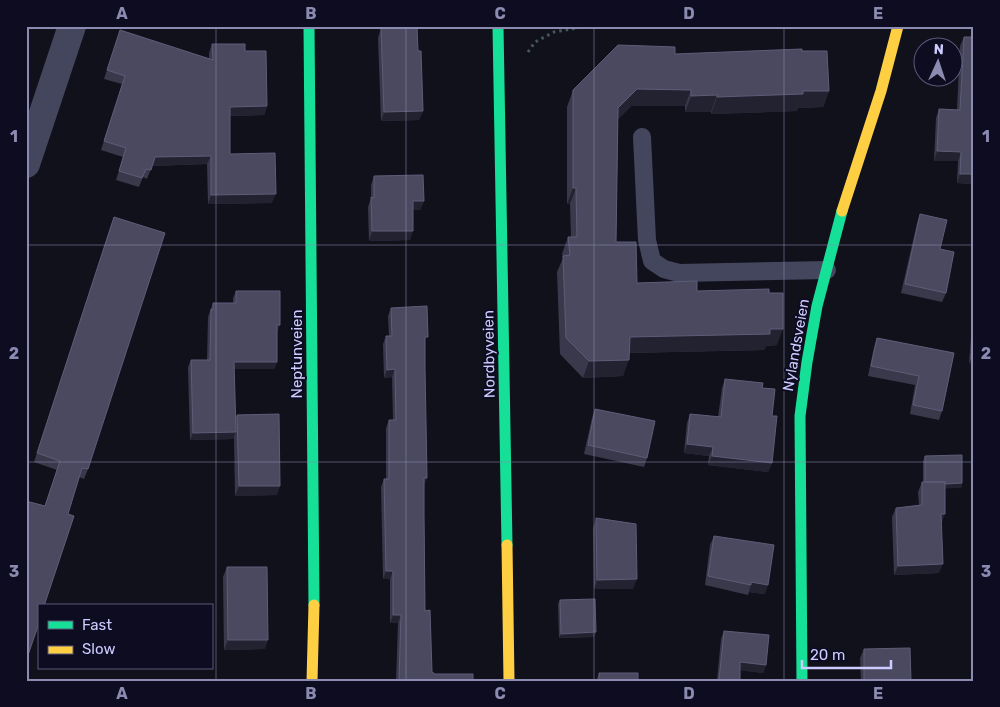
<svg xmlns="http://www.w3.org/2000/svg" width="1000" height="707" font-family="Rubik,sans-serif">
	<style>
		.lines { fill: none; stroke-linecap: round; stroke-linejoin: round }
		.path { stroke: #455763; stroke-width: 3; stroke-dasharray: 2.5 4; stroke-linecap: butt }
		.lane { stroke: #44465d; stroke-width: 18 }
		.street { stroke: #44465d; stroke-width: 28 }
		.fast { stroke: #16e098; stroke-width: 11 }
		.slow { stroke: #ffcf43; stroke-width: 11 }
		.wall { fill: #3a394c }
		.shaded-wall { fill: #232231 }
		.building { fill: #4a4960; stroke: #5e5d79 }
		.grid { fill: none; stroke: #8b8ab0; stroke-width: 1; stroke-opacity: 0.55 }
		.labels { text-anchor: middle; stroke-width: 4; stroke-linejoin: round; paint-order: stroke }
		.street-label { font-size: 15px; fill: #cdcbff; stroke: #0d0c21 }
		.neatline { fill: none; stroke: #8b8ab0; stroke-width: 2 }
		.grid-label { font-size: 16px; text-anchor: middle; font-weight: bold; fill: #8b8ab0 }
	</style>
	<rect width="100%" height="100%" fill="#11111c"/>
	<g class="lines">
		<!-- path -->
		<path class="path" d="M528 52 535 42 554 32 589 26"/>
		<!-- lane -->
		<path class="lane" d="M642 137 647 240 652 261 664 269 679 273 827 270"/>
		<!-- street -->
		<path class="street" d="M26 164 72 26"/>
		<!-- fast -->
		<path class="fast" d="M309 26 314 605
			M498 26 507 545
			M802 681 800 416 807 362 817 306 842 211"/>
		<!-- slow -->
		<path class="slow" d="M842 211 881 91 898 26
			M507 545 509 681
			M312 681 314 605"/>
	</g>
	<!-- wall -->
	<path class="wall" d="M381 28 418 51 423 111 419 120 381 121 378 38Z
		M120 30 209 59V53L212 44 245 51 267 106 264 115 230 116V154L272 203 208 204 207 164 152 166 147 179 143 177 139 187 116 180 123 157 101 150 122 84 104 79Z
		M964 37H974V184L957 183 958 161H934L936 118 939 109 957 110 960 46Z
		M802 51 829 91 823 107 798 108 797 111 711 114V112H685V106H631L618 119 616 242 637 283 697 291 769 293 777 345 766 346 764 350 629 353 623 376 583 378 560 354 557 272 563 258 562 254 568 237H571L570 204H567V107L573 90 675 54Z
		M374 176 424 201 420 210H413L410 240 369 241 368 207 371 198V185Z
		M920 214 940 249 946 293 942 302 901 293 917 223Z
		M111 226 88 469 84 479 79 477 45 506 57 470 34 462Z
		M236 291 277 333V362L274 369H234L235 420 237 415 277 495 235 496 234 436 233 439 190 440 188 367 191 360H207L208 317 213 303H233V298Z
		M391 308 425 345 424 514 425 611 432 672 435 674 473 681H396L398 623H390V579H383L381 487 384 479H386V428L389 420H393L392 377 384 378 383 344 386 336H389L388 316Z
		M973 333 974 364 969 363 971 338Z
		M877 338 954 353 942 411 939 420 910 414 915 385 868 376 874 347Z
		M725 379 762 388 772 416V463L768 472 708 465 709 456 684 453 687 423 690 414 718 417 722 388Z
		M595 409 647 458 644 467 584 454 592 418Z
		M925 456 962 483 961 488H945L942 523H941L939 573 894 575 892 517 896 508 919 505 918 492 922 482H923V461Z
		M596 518 633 589H594L593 528Z
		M714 536 765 594 749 592 748 595 705 585 710 545Z
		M227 567 265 649 224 650 223 577Z
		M560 600 596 632 594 637 559 638 558 604Z
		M724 631 766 665 763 673 740 670V681H713L714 680H717L721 639Z
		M864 649 911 681H861L860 658Z
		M599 673 638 681H596Z"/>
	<!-- shaded-wall -->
	<path class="shaded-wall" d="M637 89 691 90 685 106H631L612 125 618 108Z
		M803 91H829L823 107 798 108 797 111 711 114 717 97Z
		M717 95 711 112H685L691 96Z
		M267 106 264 115 226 116 230 107Z
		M423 111 419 120 381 121 384 112Z
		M937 151 961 152 958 161H934Z
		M211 156 207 164 152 166 155 157Z
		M960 174H974V184L957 183Z
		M573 188H576L570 204H567Z
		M276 194 272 203 208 204 211 195Z
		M413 201H424L420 210H410Z
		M372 231H413L410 240 369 241Z
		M277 325H280L277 333Z
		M770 329H783L777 345 766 346 764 350 624 353 630 337Z
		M971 359H974V364L969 363Z
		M629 360 623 376 583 378 589 361Z
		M234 362H277L274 369H231Z
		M395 369 392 377 384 378 387 370Z
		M236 432 233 439 190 440 193 433Z
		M687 444 713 447 709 456 684 453Z
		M712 456 772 463 768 472 708 465Z
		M424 478H427L424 486Z
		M962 483 961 488 924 489 925 484Z
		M239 486H280L277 495 235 496Z
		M941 514H945L942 523H937Z
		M943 564 939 573 894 575 898 566Z
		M386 571H393L390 579H383Z
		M637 579 633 589H594L597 580Z
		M751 582 768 585 765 594 749 592Z
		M393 615H401L398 623H390Z
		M596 632 594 637 559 638 561 634Z
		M228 640H268L265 649 224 650Z
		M740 662 766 665 763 673 737 670Z"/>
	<!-- building -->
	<path class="building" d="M417 27 418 51H421L423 111 384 112 381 28Z
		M120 30 213 60 212 44H245V51H266L267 106 230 107V154L275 153 276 194 211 195V156L155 157 151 170 146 169 142 178 119 171 126 148 104 141 125 76 107 70Z
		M964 37H974V174H960L961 152 937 151 939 109 960 110Z
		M618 45 675 47V54L802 49V51H827L829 91H803V94L717 97V95L691 96V90L637 89 618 108 616 242H636L637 283 697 281V291L769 289V293H783V329H770V334L630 337 629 360 589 361 566 338 563 256 570 255 568 237H577L576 188H573V90Z
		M423 175 424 201H413V231H372L371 197 374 198V176Z
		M920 214 947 220 940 249 954 252 946 293 905 284Z
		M114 217 165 233 88 469 82 468 68 514 74 516 44 606H39V623L26 661V501L45 506 60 461 37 453Z
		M236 291H280V325H277V362H234L236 432 193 433 191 360H210L211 309 213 310V303H236Z
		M427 306 428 337H425V368L427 478H424V514L425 611 430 610 432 672 435 674H473V681H399L401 615H393V571H386L384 479H389V420H396L395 369 387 370 386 336H392L391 308Z
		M973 333H974V359H971Z
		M877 338 954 353 942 411 913 405 919 376 871 366Z
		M725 379 763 383 762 388 775 389 772 416H777L772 463 712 456 713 447 687 444 690 414 721 417Z
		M595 409 655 421 647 458 588 445Z
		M279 414 280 486H239L237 415Z
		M962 455V483L945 484V482H925V456Z
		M922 482H945V514H941L943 564 898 566 896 508 922 505Z
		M596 518 636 524 637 579 597 580Z
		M714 536 774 545 768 585 751 582V585L708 576Z
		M227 567H267L268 640H228Z
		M595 599 596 632 561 634 560 600Z
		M724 631 769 635 766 665 740 662V681H714V680H719Z
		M910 648 911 681H864V649Z
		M599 673H638V681H599Z"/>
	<!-- grid -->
	<path class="grid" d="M216 26V681M406 26V681M594 26V681M784 26V681M26 245H974M26 462H974"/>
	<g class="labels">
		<!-- street labels -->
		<g class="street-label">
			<text transform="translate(796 345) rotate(-80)" y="5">Nylandsveien</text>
			<text transform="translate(297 354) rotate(-90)" y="5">Neptunveien</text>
			<text transform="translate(489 354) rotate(-91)" y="5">Nordbyveien</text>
		</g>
	</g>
	<!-- border -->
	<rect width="1000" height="707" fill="none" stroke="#0d0c21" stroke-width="55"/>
	<!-- legend -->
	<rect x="38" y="604" width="175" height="65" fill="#0d0c21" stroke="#5a587a"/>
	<rect x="48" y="621" width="25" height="8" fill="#16e098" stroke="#5a587a"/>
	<text x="82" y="630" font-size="15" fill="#cdcbff">Fast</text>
	<rect x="48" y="646" width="25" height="8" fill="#ffcf43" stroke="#5a587a"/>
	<text x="82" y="654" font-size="15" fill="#cdcbff">Slow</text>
	<!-- north arrow -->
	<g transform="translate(938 62) rotate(3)"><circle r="24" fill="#0d0c21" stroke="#5a587a"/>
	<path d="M0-4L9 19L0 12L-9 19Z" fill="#8b8ab0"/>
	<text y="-8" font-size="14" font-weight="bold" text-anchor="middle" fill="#cdcbff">N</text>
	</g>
	<!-- scale -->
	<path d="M802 660v8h89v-8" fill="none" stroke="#cdcbff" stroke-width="2.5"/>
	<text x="810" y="660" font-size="15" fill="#cdcbff" stroke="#0d0c21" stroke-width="4" paint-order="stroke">20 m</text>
	<rect x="28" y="28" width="944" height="652" class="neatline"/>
	<g class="grid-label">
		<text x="122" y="19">A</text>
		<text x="311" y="19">B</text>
		<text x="500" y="19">C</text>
		<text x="689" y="19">D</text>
		<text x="878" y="19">E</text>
		<text x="14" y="142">1</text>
		<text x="986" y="142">1</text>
		<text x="14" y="359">2</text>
		<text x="986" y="359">2</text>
		<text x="14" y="577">3</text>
		<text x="986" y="577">3</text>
		<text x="122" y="699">A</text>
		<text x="311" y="699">B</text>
		<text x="500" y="699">C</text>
		<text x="689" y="699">D</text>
		<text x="878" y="699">E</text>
	</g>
</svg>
